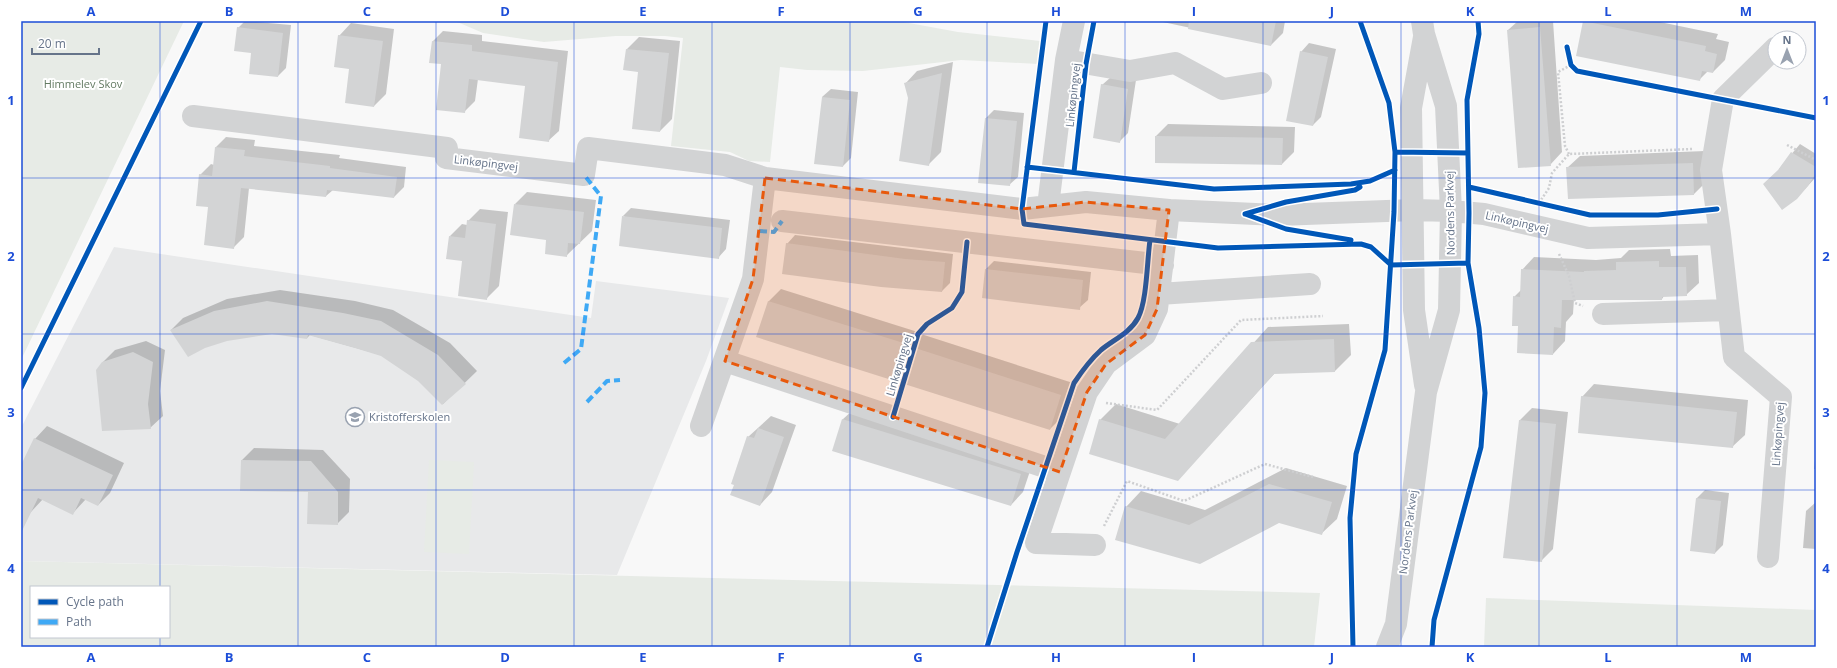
<svg xmlns="http://www.w3.org/2000/svg" width="1837" height="668" font-family="'Open Sans',sans-serif">
	<style>
		.built { fill: #e8e9ea }
		.green { fill: #e7ebe6; fill-rule: evenodd }
		.shadow { fill: #0003 }
		.building { fill: #d3d4d5 }
		.lines { fill: none; stroke-linecap: round; stroke-linejoin: round }
		.path { stroke: #cecfd1; stroke-width: 2.5; stroke-dasharray: 2 2; stroke-linecap: butt }
		.street { stroke: #d2d3d4; stroke-width: 22 }
		.quiet { stroke: #3fa9f5; stroke-width: 4; stroke-dasharray: 8 4; stroke-linecap: butt }
		.cycleway-casing { stroke: #fff; stroke-width: 8 }
		.cycleway { stroke: #0057b8; stroke-width: 5 }
		.marked { fill: #e8590c; fill-opacity: 0.2; stroke: #e8590c; stroke-width: 3; stroke-dasharray: 8 5; stroke-linejoin: round }
		.grid { fill: none; stroke: #1d4ed8; stroke-width: 1; stroke-opacity: 0.55 }
		.labels { text-anchor: middle; stroke-width: 4; stroke-linejoin: round; paint-order: stroke }
		.park-label { font-size: 11px; fill: #637a62; stroke: #fff }
		.street-label { font-size: 11px; fill: #66748a; stroke: #fff }
		.poi-label { font-size: 11px; fill: #66748a; stroke: #fff; text-anchor: start }
		.neatline { fill: none; stroke: #1d4ed8; stroke-width: 1.5 }
		.grid-label { font-size: 13px; text-anchor: middle; font-weight: bold; fill: #1d4ed8 }
	</style>
	<rect width="100%" height="100%" fill="#f8f8f8"/>
	<!-- built -->
	<path class="built" d="M114 247 591 318 596 281 729 298 706 361 617 575 21 561V428Z"/>
	<!-- green -->
	<path class="green" d="M21 21H184L21 360Z
		M455 21H898L958 32 1040 41 1038 64 961 60 863 71 807 70 780 67 770 162 749 161 730 152 671 146 683 38 665 36H616L544 42 483 33Z
		M429 460 474 462 469 554 424 552Z
		M21 561 1320 593 1314 647H21ZM31 587H169V637H31Z
		M1486 598 1816 610V647H1484Z"/>
	<!-- shadow -->
	<path class="shadow" d="M245 21 291 25 286 68 278 76 252 52 238 28Z
		M1158 21H1285L1283 33 1271 45Z
		M1518 21H1553L1562 152 1550 165 1508 30Z
		M1584 21H1655L1718 34 1716 39 1729 42 1725 60 1713 72 1708 71 1699 80Z
		M351 23 394 29 386 94 374 106 350 68 339 36Z
		M443 31 482 35V41L568 51 559 131 548 141 526 85 478 79 475 101 464 112 433 41Z
		M639 37 680 41 672 119 660 131 639 71 624 69 627 49Z
		M1309 43 1336 49 1321 117 1313 125 1301 52Z
		M953 62 941 152 929 164 905 84 917 71Z
		M1111 77 1136 80 1128 133 1119 142 1102 85Z
		M831 89 858 92 851 158 843 166 822 97Z
		M994 110 1024 113 1018 177 1009 185 986 118Z
		M1168 124 1295 127 1294 152 1282 164 1156 136Z
		M226 137 255 140 254 146 340 155 339 158 406 167 404 187 394 197 333 190 326 196 249 188 244 237 233 248 209 206 200 175 211 164 214 165 216 147Z
		M1800 144 1816 154V177L1805 189 1779 169Z
		M1705 151 1706 182 1694 194 1567 168 1580 156Z
		M527 192 596 200 592 231 566 256 547 239 515 204Z
		M631 208 730 220 726 249 718 258 623 216Z
		M480 209 508 212 499 286 487 298 450 236 462 224 467 225 468 221Z
		M795 235 953 254 950 283 942 291 787 244Z
		M1670 249 1671 256 1698 255 1699 283 1686 295 1664 296 1662 299H1574L1573 314 1566 322 1565 341 1553 354 1519 325 1514 297 1521 290 1522 270 1534 257 1596 260 1621 258 1629 250Z
		M994 261 1091 272 1088 300 1079 308 986 269Z
		M781 289 921 333V334L1073 383 1062 417 1050 429 768 302Z
		M280 290 355 301 393 310 450 343 477 371 443 404 419 380 381 355 310 335 307 338 272 333 171 330 183 318 227 299Z
		M1349 324 1351 355 1335 371 1275 373 1177 480 1100 420 1116 404 1180 424 1268 327Z
		M146 341 165 350 160 391 163 416 150 428 102 363 115 350Z
		M1594 384 1748 400 1745 435 1732 447 1582 397Z
		M855 408 1033 462 1023 492 1011 505 842 420Z
		M1532 408 1568 412 1553 549 1541 561 1519 421Z
		M771 416 796 425 772 492 760 505 748 437Z
		M47 426 124 463 110 493 98 505 86 499 73 513 43 499 30 513 21 509V467L35 439Z
		M254 448 323 450 350 479 349 512 337 524 309 491 242 460Z
		M1816 450V469H1814Z
		M1286 468 1347 486 1337 519 1321 534 1279 522 1200 563 1126 507 1141 491 1205 510Z
		M1705 490 1729 493 1723 545 1715 553 1691 550 1697 498Z
		M1816 502V549L1803 548 1806 511Z"/>
	<!-- building -->
	<path class="building" d="M1189 21H1276L1271 46 1188 29Z
		M1583 21 1706 46 1705 51 1717 54 1713 73 1702 71 1700 81 1576 56Z
		M237 27 283 33 278 77 249 74 251 53 234 51Z
		M1540 27 1551 166 1518 168 1507 30Z
		M338 35 383 41 374 107 345 103 349 69 334 67Z
		M432 41 472 45V51L558 62 549 142 519 138 525 86 469 79 465 113 436 110 441 64 429 63Z
		M626 49 669 53 660 132 632 129 638 72 623 70Z
		M1300 51 1328 57 1313 126 1286 121Z
		M942 73 929 166 899 161 908 98 904 83Z
		M1101 84 1128 89 1120 143 1093 138Z
		M822 97 850 100 843 167 814 164Z
		M985 118 1017 121 1010 186 978 183Z
		M1155 136 1283 138 1282 165 1155 163Z
		M215 147 245 150 244 156 330 166V168L397 177 394 198 327 190 326 197 241 188 234 249 204 245 208 207 196 206 199 174 212 176Z
		M1791 152 1816 167V173L1808 186 1797 199 1782 210 1763 184 1778 170Z
		M1693 163 1694 195 1568 199 1566 167Z
		M514 204 584 212 580 244 568 243 567 257 545 254 546 240 510 235Z
		M622 216 722 228 719 259 619 246Z
		M467 220 496 224 487 300 458 296 462 261 446 259 449 236 465 238Z
		M786 243 905 259 945 262 942 292 881 287 782 274Z
		M1659 261V267H1686L1687 296 1662 297V300H1562L1561 328 1554 327 1553 355 1517 353 1518 326H1512L1513 296 1520 297 1521 269 1584 272V271L1616 270V262Z
		M985 269 1083 280 1080 310 982 298Z
		M267 301 343 313 381 321 438 355 466 384 442 405 418 381 381 356 355 348 308 335 307 339 272 334 227 341 205 348 188 357 170 330 214 311Z
		M768 301 910 345 909 346 1061 395 1050 430 756 337Z
		M1334 339 1335 372 1274 374 1178 481 1089 454 1099 419 1165 439 1251 342Z
		M133 352 153 362 148 404 151 429 102 431 96 370 102 362Z
		M1581 396 1737 412 1733 448 1578 433Z
		M842 419 1021 474 1011 506 832 451Z
		M1519 420 1556 424 1542 562 1503 558Z
		M758 428 784 437 760 506 730 495 734 485 731 484 747 436 754 438Z
		M34 438 113 475 98 506 81 498 73 515 38 498 21 533V465Z
		M241 460 311 461 338 492V525L307 524 308 492 240 491Z
		M1269 484 1332 502 1322 535 1279 523 1200 564 1115 540 1125 506 1189 525Z
		M1696 498 1721 501 1715 554 1690 551Z"/>
	<g class="lines">
		<!-- path -->
		<path class="path" d="M1787 145 1816 160
			M1569 154 1565 146 1558 72 1571 65
			M1539 203 1549 188 1552 173 1569 154 1692 149
			M1559 254 1569 276 1575 303 1583 306
			M1106 403 1157 410 1241 320 1323 316
			M1104 526 1127 481 1184 501 1265 464 1313 477"/>
		<!-- street -->
		<path class="street" d="M1424 37 1411 108 1414 310 1425 385
			M1066 60 1130 71 1175 63 1223 89 1261 83
			M193 116 447 148 446 158 584 175 588 148 725 165 765 178 1022 209 1086 202 1169 210 1278 215 1414 210 1451 211 1484 214 1588 238 1720 234
			M1048 206 1066 60 1074 21
			M782 221 1163 265
			M1159 294 1310 284
			M1603 314 1728 310
			M725 361 1060 472
			M701 426 753 279 765 178
			M1095 545 1036 543 1087 392 1106 364 1145 335 1157 309 1169 210
			M1768 557 1781 397 1734 357 1720 234 1711 170 1723 99 1775 48
			M1387 647 1396 624 1426 392 1449 310 1451 211 1446 106 1424 34 1422 21"/>
		<!-- quiet -->
		<path class="quiet" d="M759 231 774 232 782 221
			M564 363 581 349 601 196 584 175
			M587 402 607 381 620 380"/>
		<defs>
			<path id="cycleway" d="M1046 21 1022 209 1024 224 1218 248 1361 244 1371 247 1391 265 1468 263
				M1567 47 1571 65 1577 71 1816 118
				M1395 152 1468 153
				M1027 167 1214 189 1351 184 1370 181 1395 170
				M1074 172 1086 64 1094 21
				M1469 187 1590 215H1658L1717 209
				M1245 214 1286 202 1355 190 1360 187
				M1245 214 1286 229 1351 240
				M21 388 201 21
				M893 417 918 334 927 324 952 308 962 292 967 242
				M987 647 1017 552 1074 383C1082 371 1090 360 1101 350 1113 340 1130 333 1138 318 1147 301 1147 261 1150 240
				M1353 647 1350 518 1356 454 1385 350 1394 212 1395 152 1389 103 1360 21
				M1432 647 1434 620 1481 447 1485 393 1479 328 1468 263 1469 213 1467 100 1479 34 1478 21"/>
		</defs>
		<!-- cycleway casing -->
		<use href="#cycleway" class="cycleway-casing"/>
		<!-- cycleway -->
		<use href="#cycleway" class="cycleway"/>
	</g>
	<!-- marked area -->
	<path class="marked" d="M765 178 1022 209 1086 202 1169 210 1157 309 1145 335 1106 364 1087 392 1060 472 725 361 753 279Z"/>
	<!-- grid -->
	<path class="grid" d="M160 21V587M298 21V647M436 21V647M574 21V647M712 21V647M850 21V647M987 21V647M1125 21V647M1263 21V647M1401 21V647M1539 21V647M1677 21V647M21 178H1816M21 334H1816M21 490H1816M160 637V647"/>
	<!-- icons -->
	<defs>
		<symbol id="school-ring" viewBox="-11 -11 22 22"><circle r="9.5" fill="#fff" stroke="#99a2b0" stroke-width="1.5"/><path d="M0-5L7-2L0 1L-7-2ZM-4 1L0 2.5L4 1V4Q0 6-4 4Z" fill="#99a2b0"/></symbol>
	</defs>
	<g fill-rule="evenodd">
		<use href="#school-ring" x="344" y="406" width="22" height="22"/>
	</g>
	<g class="labels">
		<!-- park labels -->
		<g class="park-label">
			<text x="83" y="88">Himmelev Skov</text>
		</g>
		<!-- street labels -->
		<g class="street-label">
			<text transform="translate(1073 95) rotate(-84)" y="4">Linkøpingvej</text>
			<text transform="translate(486 163) rotate(7)" y="4">Linkøpingvej</text>
			<text transform="translate(1450 213) rotate(-91)" y="4">Nordens Parkvej</text>
			<text transform="translate(1517 222) rotate(13)" y="4">Linkøpingvej</text>
			<text transform="translate(899 365) rotate(-73)" y="4">Linkøpingvej</text>
			<text transform="translate(1778 434) rotate(-86)" y="4">Linkøpingvej</text>
			<text transform="translate(1408 532) rotate(-83)" y="4">Nordens Parkvej</text>
		</g>
		<!-- poi labels -->
		<g class="poi-label">
			<text x="369" y="421">Kristofferskolen</text>
		</g>
	</g>
	<!-- border -->
	<rect width="1837" height="668" fill="none" stroke="#ffffff" stroke-width="44"/>
	<!-- legend -->
	<rect x="30" y="586" width="140" height="52" fill="#ffffff" stroke="#c2c7d0"/>
	<rect x="38" y="599" width="20" height="6" fill="#0057b8" stroke="#c2c7d0"/>
	<text x="66" y="606" font-size="12" fill="#66748a">Cycle path</text>
	<rect x="38" y="619" width="20" height="6" fill="#3fa9f5" stroke="#c2c7d0"/>
	<text x="66" y="626" font-size="12" fill="#66748a">Path</text>
	<!-- north arrow -->
	<g transform="translate(1787 50)"><circle r="19" fill="#ffffff" stroke="#c2c7d0"/>
	<path d="M0-3L7 15L0 10L-7 15Z" fill="#99a2b0"/>
	<text y="-6" font-size="11" font-weight="bold" text-anchor="middle" fill="#66748a">N</text>
	</g>
	<!-- scale -->
	<path d="M32 48v6h67v-6" fill="none" stroke="#66748a" stroke-width="2"/>
	<text x="38" y="48" font-size="12" fill="#66748a" stroke="#ffffff" stroke-width="3" paint-order="stroke">20 m</text>
	<rect x="22" y="22" width="1793" height="624" class="neatline"/>
	<g class="grid-label">
		<text x="91" y="16">A</text>
		<text x="229" y="16">B</text>
		<text x="367" y="16">C</text>
		<text x="505" y="16">D</text>
		<text x="643" y="16">E</text>
		<text x="781" y="16">F</text>
		<text x="918" y="16">G</text>
		<text x="1056" y="16">H</text>
		<text x="1194" y="16">I</text>
		<text x="1332" y="16">J</text>
		<text x="1470" y="16">K</text>
		<text x="1608" y="16">L</text>
		<text x="1746" y="16">M</text>
		<text x="11" y="105">1</text>
		<text x="1826" y="105">1</text>
		<text x="11" y="261">2</text>
		<text x="1826" y="261">2</text>
		<text x="11" y="417">3</text>
		<text x="1826" y="417">3</text>
		<text x="11" y="573">4</text>
		<text x="1826" y="573">4</text>
		<text x="91" y="662">A</text>
		<text x="229" y="662">B</text>
		<text x="367" y="662">C</text>
		<text x="505" y="662">D</text>
		<text x="643" y="662">E</text>
		<text x="781" y="662">F</text>
		<text x="918" y="662">G</text>
		<text x="1056" y="662">H</text>
		<text x="1194" y="662">I</text>
		<text x="1332" y="662">J</text>
		<text x="1470" y="662">K</text>
		<text x="1608" y="662">L</text>
		<text x="1746" y="662">M</text>
	</g>
</svg>
